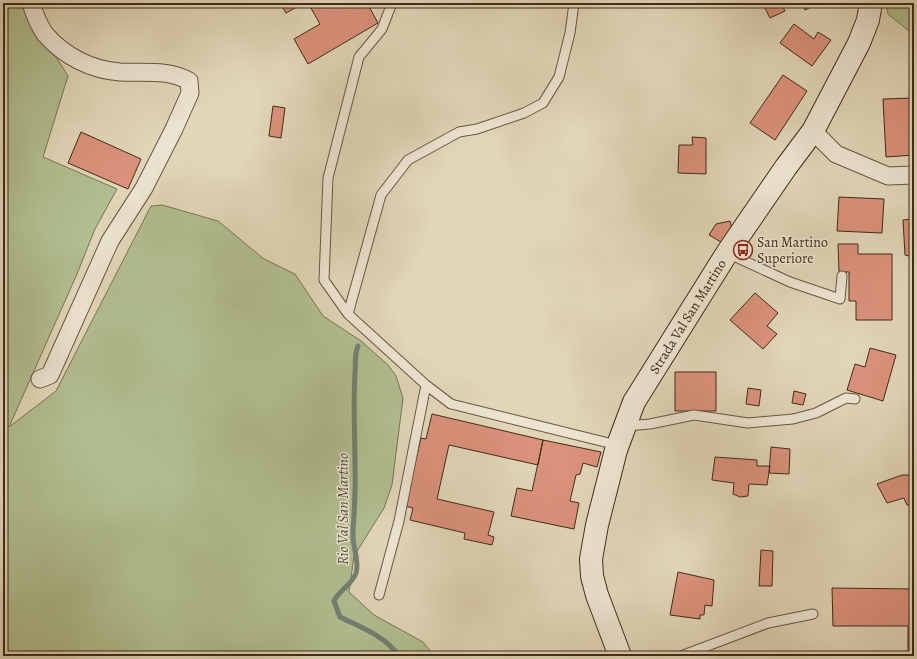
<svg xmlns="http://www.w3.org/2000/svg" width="917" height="659" font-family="Alegreya,serif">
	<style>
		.green { fill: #b1be90; stroke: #787454 }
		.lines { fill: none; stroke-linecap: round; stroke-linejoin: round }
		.stream { stroke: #728072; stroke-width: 5 }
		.building { fill: #db927c; stroke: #402b18 }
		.lane-casing { stroke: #685640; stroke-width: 11 }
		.street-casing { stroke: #685640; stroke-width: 19 }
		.secondary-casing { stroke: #402b18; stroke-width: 24 }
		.lane { stroke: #ece4d1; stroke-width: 9 }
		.street { stroke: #ece4d1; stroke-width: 17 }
		.secondary { stroke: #ece4d1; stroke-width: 22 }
		.labels { text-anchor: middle; stroke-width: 3; stroke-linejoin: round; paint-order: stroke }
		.poi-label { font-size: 14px; fill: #402b18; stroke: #ece4d1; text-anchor: start }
		.street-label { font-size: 14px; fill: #402b18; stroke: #ece4d1 }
		.water-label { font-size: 15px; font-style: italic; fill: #554e3e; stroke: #ece4d1 }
	</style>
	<rect width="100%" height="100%" fill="#e1d6b8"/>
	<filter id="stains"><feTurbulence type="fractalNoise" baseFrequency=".005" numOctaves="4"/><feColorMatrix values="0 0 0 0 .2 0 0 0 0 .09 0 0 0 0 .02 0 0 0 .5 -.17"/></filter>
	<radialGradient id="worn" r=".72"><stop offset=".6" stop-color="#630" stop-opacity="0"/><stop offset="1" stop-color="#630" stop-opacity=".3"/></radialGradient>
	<!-- green -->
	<path class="green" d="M3 3H22L68 76 43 157 117 189 95 229 77 274 9 427 56 391 151 206 162 205 218 221 264 259 295 274 323 316 361 341 388 365 396 376 403 398 392 485 384 508 354 556 349 592 374 615 423 642 434 656H3Z
		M886 3H914V35L888 14Z"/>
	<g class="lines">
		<!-- stream -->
		<path class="stream" d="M358 346C354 355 356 363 355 373 353 404 355 435 355 467 356 489 354 511 353 534 352 546 360 560 356 573 352 585 339 590 334 601L340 617C362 628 385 636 399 656"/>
	</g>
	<!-- building -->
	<path class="building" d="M280 3H304L286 13Z
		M308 3H349L350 5 353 3H367L378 23 308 64 294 39 320 24Z
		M776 3H781L785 11 770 18 765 8Z
		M801 3H819L805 10Z
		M794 24 814 39 818 32 831 40 812 66 780 43Z
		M912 47 914 48V72H913Z
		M783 75 807 91 775 140 750 123Z
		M914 98V155L886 157 883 99Z
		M273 106 285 108 281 138 269 136Z
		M81 132 141 159 128 189 68 163Z
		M692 137 706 138V174L678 173 679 145H693Z
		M839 197 884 199 882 233 837 231Z
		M914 219V273L913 257 905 255 903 220Z
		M730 221 733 232 726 245 709 235 716 224Z
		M838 244H858V254H892V320H856V301H849V272H839Z
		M755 293 778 313 767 326 777 334 763 349 730 320Z
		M870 348 896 355 883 401 847 390 855 364 865 367Z
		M675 372H716V411H675Z
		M748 388 761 390 759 406 746 404Z
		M794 391 806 394 803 405 792 403Z
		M432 414 543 440 538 465 449 445 437 499 494 512 488 535 494 537 492 545 464 539 465 533 410 520 413 508 405 506 421 438 426 439Z
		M543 440 601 452 597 467 583 463 580 474 576 475 570 501 579 503 574 529 511 516 517 488 532 491Z
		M771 447 790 449 789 474 769 473Z
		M715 457 757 460V466H770L767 485 749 484 748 496 740 497 733 494 734 483 712 480Z
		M902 475H914V505H907L904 498 887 503 877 484Z
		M761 550 773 551 772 586H759Z
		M678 572 714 580 712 606 705 605 704 615H700V619L670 615Z
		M832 588 914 589V651H908V626H833Z"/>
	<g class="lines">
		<defs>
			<path id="lane" d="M392 3 382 29 359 57 328 178 324 280 348 314 426 385 451 404 617 445
				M727 253 790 282 840 299 842 276
				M348 314 381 195 408 160 459 132 477 129 524 113 543 103 559 77 570 33 574 3
				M626 426 650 424 694 415 748 423 793 419 816 413 846 398 855 399
				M379 595 399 521 426 385
				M681 656 768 623 813 614"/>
			<path id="street" d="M31 3C34 13 39 25 45 34 64 56 91 70 120 72 144 73 168 69 189 81L190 93 174 129 144 188 110 241 50 375 40 379
				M813 131 836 154 888 176 914 175"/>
			<g id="secondary">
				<path id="s1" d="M620 656 597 595 592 576 591 559 597 525 616 450 634 402 727 253 786 167 813 131 859 43 868 20 871 3"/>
			</g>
		</defs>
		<!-- lane casing -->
		<use href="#lane" class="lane-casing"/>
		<!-- street casing -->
		<use href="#street" class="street-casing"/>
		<!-- secondary casing -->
		<use href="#secondary" class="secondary-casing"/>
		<!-- lane -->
		<use href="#lane" class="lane"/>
		<!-- street -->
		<use href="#street" class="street"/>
		<!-- secondary -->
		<use href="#secondary" class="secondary"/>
	</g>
	<!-- icons -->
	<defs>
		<symbol id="bus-ring" viewBox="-11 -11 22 22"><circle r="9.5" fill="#ece4d1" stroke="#8f2418" stroke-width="1.5"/><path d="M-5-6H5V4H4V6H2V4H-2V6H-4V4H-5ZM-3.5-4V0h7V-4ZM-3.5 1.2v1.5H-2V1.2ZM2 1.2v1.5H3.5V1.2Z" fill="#8f2418"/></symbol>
	</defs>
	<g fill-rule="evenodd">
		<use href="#bus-ring" x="732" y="239" width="22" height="22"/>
	</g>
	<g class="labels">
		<!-- poi labels -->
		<g class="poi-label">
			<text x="757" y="247">San Martino<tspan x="757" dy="16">Superiore</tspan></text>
		</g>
		<!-- street labels -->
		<g class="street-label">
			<text dy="5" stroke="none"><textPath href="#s1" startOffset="366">Strada Val San Martino</textPath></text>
		</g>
		<!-- water labels -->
		<g class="water-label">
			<text transform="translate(343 509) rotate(-90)" y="5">Rio Val San Martino</text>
		</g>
	</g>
	<!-- margin -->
	<rect width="917" height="659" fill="none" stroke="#e1d6b8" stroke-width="16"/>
	<rect x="4" y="4" width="909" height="651" fill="none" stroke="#402b18" stroke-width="2"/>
	<rect x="8" y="8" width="901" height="643" fill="none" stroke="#402b18"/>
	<rect width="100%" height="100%" filter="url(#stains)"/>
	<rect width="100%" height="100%" fill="url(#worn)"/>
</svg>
